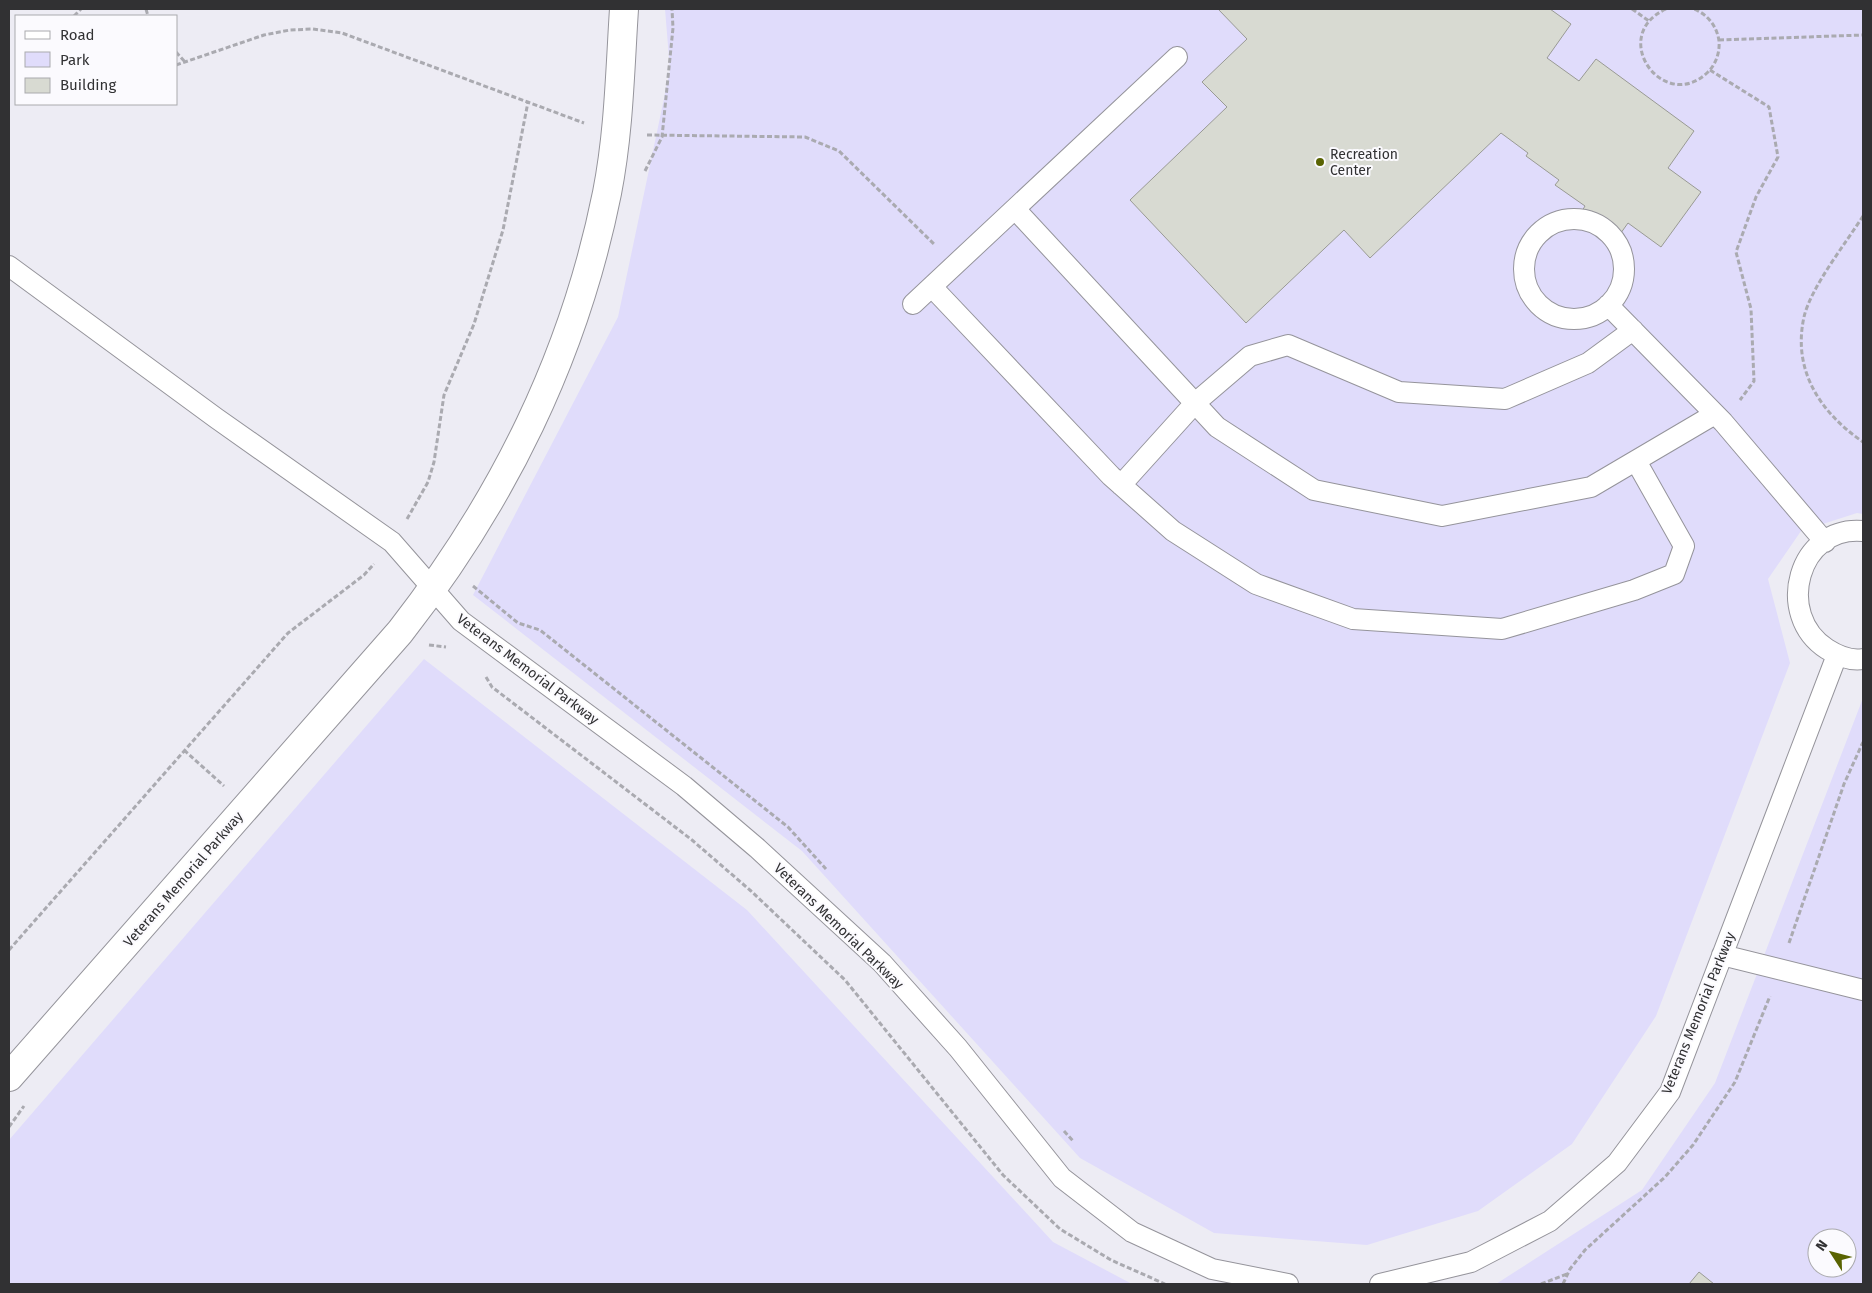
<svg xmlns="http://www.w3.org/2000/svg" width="1872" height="1293" font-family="'Fira Sans',sans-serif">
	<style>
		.green { fill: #e0dcfb; fill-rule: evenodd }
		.building { fill: #d8dad2; stroke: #999a94 }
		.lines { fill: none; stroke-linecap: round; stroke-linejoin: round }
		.service-casing { stroke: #95949b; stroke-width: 22 }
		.minor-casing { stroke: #95949b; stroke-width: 30 }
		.path { stroke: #aaaab0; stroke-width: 3; stroke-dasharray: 5 2.5; stroke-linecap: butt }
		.service { stroke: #fff; stroke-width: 20 }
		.minor { stroke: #fff; stroke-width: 28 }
		.poi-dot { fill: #596302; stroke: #fbfafe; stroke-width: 2 }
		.labels { text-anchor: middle; stroke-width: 4; stroke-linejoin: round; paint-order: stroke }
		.poi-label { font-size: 14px; fill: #313133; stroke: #fbfafe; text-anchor: start }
		.street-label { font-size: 14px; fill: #313133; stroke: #fbfafe }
	</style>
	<rect width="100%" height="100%" fill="#edecf4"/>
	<!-- green -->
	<path class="green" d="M665 9H1863V514L1857 513 1801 531 1768 579 1790 663 1656 1016 1572 1144 1478 1211 1367 1245 1214 1233 1080 1158 802 851 473 595 618 317 670 70Z
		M424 659 747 910 1053 1242 1132 1284H9V1140Z
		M1863 698V1284H1496L1642 1190 1715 1083ZM1817 1238H1847V1268H1817Z"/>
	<!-- building -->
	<path class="building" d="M1218 9H1550L1571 24 1547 58 1579 81 1596 59 1694 131 1668 168 1701 192 1661 247 1628 223 1618 237 1582 211 1585 206 1555 185 1559 180 1526 156 1528 153 1501 133 1370 258 1344 230 1246 323 1130 200 1227 107 1202 82 1247 39Z
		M1699 1272 1714 1284H1689Z"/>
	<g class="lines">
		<defs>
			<path id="service" d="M1015 209 1217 427 1314 490 1442 516 1591 487 1715 414
				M1524 269a50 50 0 1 1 100 0a50 50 0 1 1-100 0Z
				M9 266 216 418 392 542 461 621 684 786 757 848 882 963 958 1048 1062 1178 1132 1232 1212 1269 1288 1284
				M932 287 1111 476 1173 531 1256 584 1353 619 1502 629 1634 590 1674 574 1684 546 1636 461
				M913 304 1177 57
				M1608 305 1723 422 1825 542
				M1121 485 1195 403 1250 356 1288 345 1399 392 1505 399 1588 363 1633 330
				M1863 531C1798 525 1774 615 1827 649 1838 656 1851 661 1863 659
				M1722 955 1863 990
				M1380 1284 1471 1262 1550 1221 1617 1163 1670 1092 1837 655"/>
			<path id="minor" d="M9 1077 400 632C503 500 574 357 607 193 619 132 620 70 624 9"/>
		</defs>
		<!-- service casing -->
		<use href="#service" class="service-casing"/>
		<!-- minor casing -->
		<use href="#minor" class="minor-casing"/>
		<!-- path -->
		<path class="path" d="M146 9 148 16
			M1632 9 1649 21
			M1666 9C1607 36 1664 115 1708 72 1716 64 1720 52 1719 41 1717 26 1707 14 1694 9
			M74 16 81 9
			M1719 40 1863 35
			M176 52 185 62
			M176 65 264 35 290 30 313 29 342 33 584 123
			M1710 70 1769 107 1778 157 1756 197 1736 252 1751 309 1754 381 1740 400
			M647 135 805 137 839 151 935 245
			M645 171 662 137 673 28 672 9
			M1863 216C1846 243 1811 287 1804 317 1792 371 1821 413 1863 442
			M407 519 428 482 434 462 444 395 474 324 503 230 528 102
			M473 586 518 623 540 630 788 827 826 869
			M429 645 446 647
			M486 677 492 687 692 840 751 891 845 980 1003 1175 1060 1229 1111 1260 1165 1284
			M184 750 224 786
			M1789 943 1844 784 1863 742
			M9 950 288 633 364 575 374 564
			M9 1127 24 1106
			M1064 1131 1074 1142
			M1541 1284 1567 1274
			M1563 1284 1570 1269 1585 1250 1665 1177 1693 1145 1735 1082 1770 996"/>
		<!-- service -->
		<use href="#service" class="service"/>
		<!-- minor -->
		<use href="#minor" class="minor"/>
	</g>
	<!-- markers -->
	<circle class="poi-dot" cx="1320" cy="162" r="5"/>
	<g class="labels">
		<!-- poi labels -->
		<g class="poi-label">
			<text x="1330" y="159">Recreation<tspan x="1330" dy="16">Center</tspan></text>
		</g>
		<!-- street labels -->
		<g class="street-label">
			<text transform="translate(528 669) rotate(37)" y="5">Veterans Memorial Parkway</text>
			<text transform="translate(183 879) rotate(-49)" y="5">Veterans Memorial Parkway</text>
			<text transform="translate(839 926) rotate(44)" y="5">Veterans Memorial Parkway</text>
			<text transform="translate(1698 1013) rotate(-68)" y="5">Veterans Memorial Parkway</text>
		</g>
	</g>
	<!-- border -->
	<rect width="1872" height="1293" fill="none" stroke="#313133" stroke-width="20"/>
	<!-- legend -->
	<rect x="15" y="15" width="162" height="90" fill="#fbfafe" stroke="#aaaaad"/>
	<rect x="25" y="31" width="25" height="8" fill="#ffffff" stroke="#aaaaad"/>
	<text x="60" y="40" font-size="15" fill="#313133">Road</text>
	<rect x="25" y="52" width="25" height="15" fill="#e0dcfb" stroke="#aaaaad"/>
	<text x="60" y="65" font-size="15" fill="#313133">Park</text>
	<rect x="25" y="78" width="25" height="15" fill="#d8dad2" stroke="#aaaaad"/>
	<text x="60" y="90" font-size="15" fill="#313133">Building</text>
	<!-- north arrow -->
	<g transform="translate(1832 1253) rotate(306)"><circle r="24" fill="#fbfafe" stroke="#aaaaad"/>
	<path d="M0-4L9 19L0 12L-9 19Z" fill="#596302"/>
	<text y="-8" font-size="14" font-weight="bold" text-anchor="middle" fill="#313133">N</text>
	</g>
</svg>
